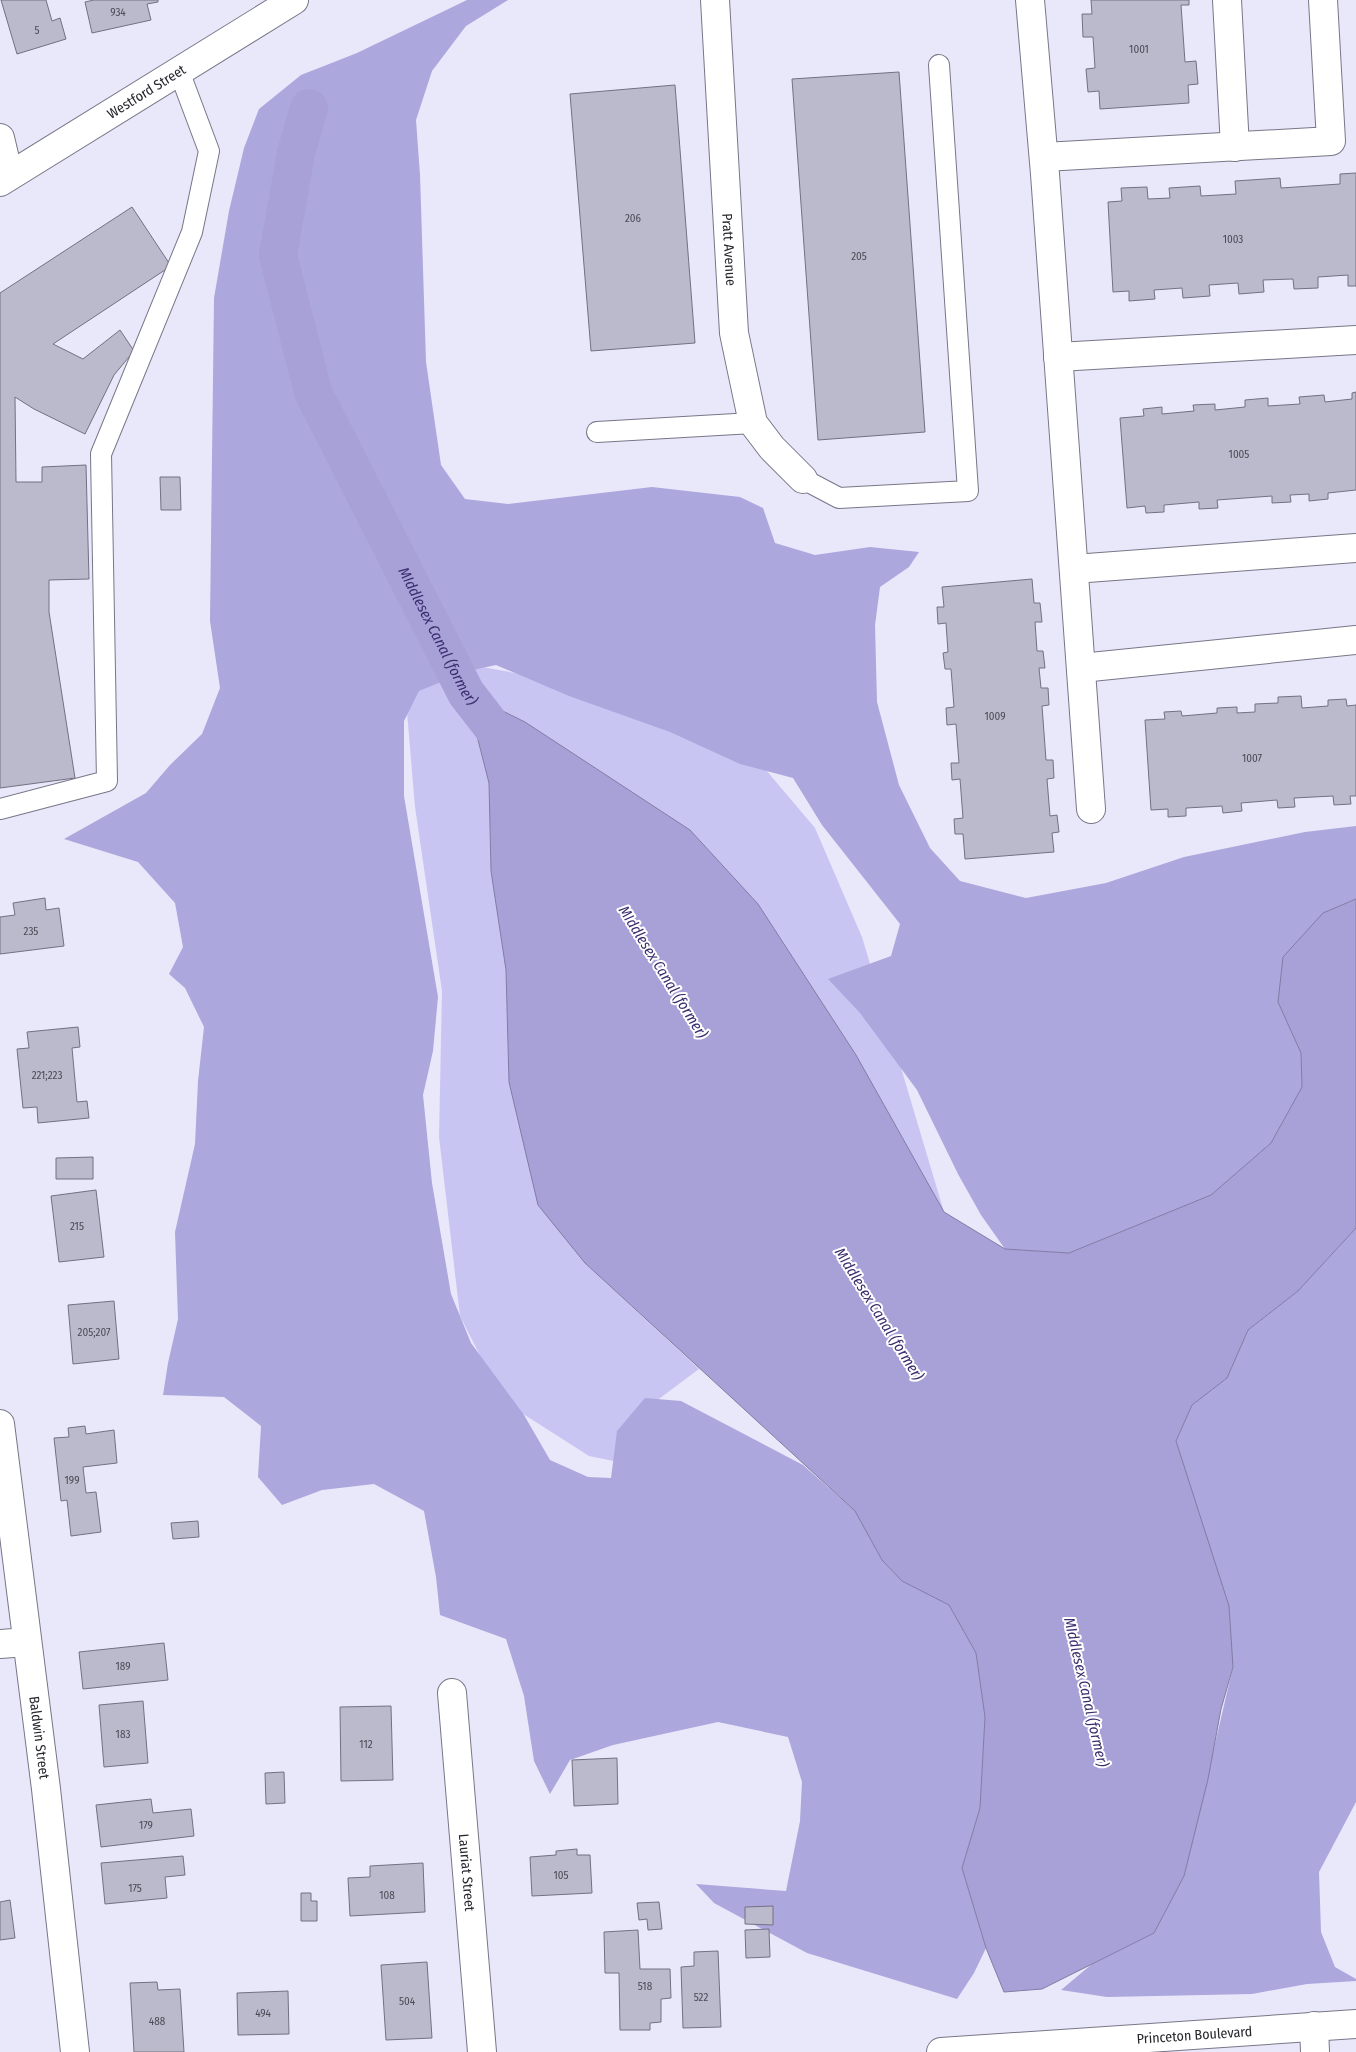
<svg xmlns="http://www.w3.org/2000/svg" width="1356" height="2052" font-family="'Fira Sans Condensed',sans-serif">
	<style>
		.green { fill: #c9c5f3 }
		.forest { fill: #aca7dd }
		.water { fill: #a7a1d7; stroke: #817ca4 }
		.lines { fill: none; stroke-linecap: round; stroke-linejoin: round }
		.canal { stroke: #a7a1d7; stroke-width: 38 }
		.building { fill: #bbb9cc; stroke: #727181 }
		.lane-casing { stroke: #787687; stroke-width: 22 }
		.street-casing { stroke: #787687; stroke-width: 30 }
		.secondary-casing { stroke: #787687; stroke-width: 30 }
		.lane { stroke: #fff; stroke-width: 20 }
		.street { stroke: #fff; stroke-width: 28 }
		.secondary { stroke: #fff; stroke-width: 28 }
		.labels { text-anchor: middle; stroke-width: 4; stroke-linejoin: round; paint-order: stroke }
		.number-label { font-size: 11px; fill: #4c4b55 }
		.street-label { font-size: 14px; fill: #27262d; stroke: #fff }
		.water-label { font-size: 15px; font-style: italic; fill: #3b2d6e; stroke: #fff }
	</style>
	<rect width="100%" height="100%" fill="#e9e7fa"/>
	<!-- green -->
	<path class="green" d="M438 659 559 681 755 757 815 828 862 937 944 1212 856 1055 758 904 690 830 525 722 466 694 489 783 491 871 506 970 585 1263 699 1369 644 1410 628 1464 589 1456 503 1401 460 1316 439 1137 442 991 415 807 406 700Z"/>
	<!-- forest -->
	<path class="forest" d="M467 0H508L466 26 432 71 416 120 420 175 426 362 441 465 465 499 508 504 652 487 740 497 763 508 775 543 815 555 870 547 919 552 909 567 880 587 875 625 877 702 899 785 930 848 960 881 1026 898 1106 883 1184 857 1305 832 1356 826V899L1323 913 1278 1002 1301 1053 1302 1087 1271 1143 1211 1195 1069 1253 1005 1249 981 1215 958 1174 917 1090 860 1013 828 979 891 956 900 924 822 825 793 778 740 764 670 732 569 696 496 665 468 671 419 691 404 721V796L438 997 433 1051 423 1095 432 1183 451 1294 471 1343 524 1415 550 1460 588 1477 611 1478 617 1431 645 1398 681 1401 803 1465 855 1511 882 1560 902 1581 949 1605 976 1653 985 1717 980 1808 962 1868 986 1948 974 1973 957 1999 807 1953 714 1903 696 1884 786 1891 800 1821 802 1782 788 1737 718 1722 613 1745 570 1760 550 1794 534 1761 524 1696 506 1639 440 1615 436 1577 424 1511 374 1484 322 1490 282 1505 258 1477 261 1426 224 1397 163 1395 168 1363 178 1319 175 1232 195 1144 198 1081 204 1027 185 988 169 974 183 947 175 903 138 862 64 839 146 793 170 765 202 734 220 688 210 621 214 298 229 211 244 148 259 109 301 75 357 53Z
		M1356 1228V1802L1319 1872 1321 1932 1335 1967 1356 1979V1981L1307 1984 1252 1994 1107 1997 1061 1990 1092 1964 1154 1933 1184 1876 1233 1667 1189 1486 1176 1441 1192 1405 1227 1378 1248 1330 1298 1291Z"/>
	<!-- water -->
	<path class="water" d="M466 693 525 722 690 830 758 904 856 1055 944 1212 1005 1249 1069 1253 1211 1195 1271 1143 1302 1087 1301 1053 1278 1002 1283 957 1323 913 1356 899V1228L1298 1291 1248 1330 1227 1378 1192 1405 1176 1441 1229 1606 1233 1667 1221 1709 1208 1779 1184 1876 1154 1933 1042 1989 1004 1992 986 1948 962 1868 980 1808 985 1717 976 1653 949 1605 902 1581 882 1560 855 1511 585 1263 538 1205 509 1082 506 970 491 871 489 783Z"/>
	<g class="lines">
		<!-- canal -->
		<path class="canal" id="s1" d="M309 108 296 153 278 255 313 392 466 693 497 733"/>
	</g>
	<!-- building -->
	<path class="building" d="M1 0H46L52 21 60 18 66 39 17 54Z
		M94 0H158V2L147 4 151 20 92 33 85 2Z
		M1091 0H1189V5H1181L1185 62 1196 61 1198 84 1188 85 1189 103 1100 109 1099 91 1088 92 1086 69 1095 68 1093 37H1083L1082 14H1092Z
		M899 72 925 432 818 440 792 79Z
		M675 85 695 343 591 351 570 94Z
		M1356 173V286H1348V275L1318 277V288L1294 289 1293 279 1263 280 1264 292 1239 294 1238 283 1209 285 1210 296 1183 298 1182 288 1154 290 1155 299 1129 301V291L1113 292 1108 202 1122 201 1121 188 1147 187 1148 199 1170 198 1169 188 1200 186 1201 196 1236 194 1235 181 1280 178 1281 188 1340 184V174Z
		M132 207 171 266 53 344 83 359 120 330 134 351 114 375 85 434 34 409 15 397 16 482H42V467L86 465 89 579 49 580V612L75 778 0 788V293Z
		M1356 392V490L1328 493V499L1309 501V494L1290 495 1291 502 1272 503V496L1217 500 1218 508 1199 509V502L1164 505V512L1146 513 1145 506 1127 508 1120 418 1144 416 1143 409 1162 407V414L1194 411 1193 405 1215 404V410L1245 407V400L1268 398V406L1300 404 1299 397 1324 395 1325 402 1352 399V393Z
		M160 477H180L181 510H161Z
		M1032 579 1034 603H1040L1042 622H1035L1037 651H1043L1045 668H1039L1041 688H1048L1049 705 1042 706 1046 760H1053L1054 778 1047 779 1050 816 1057 815 1059 832 1052 833 1054 852 965 859 963 834H955L954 819 963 818 960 779 952 780 951 763H959L956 724 947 725 946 708 954 707 951 669H945L943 653 948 652 946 623 938 624 937 607H944L942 587Z
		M1301 696 1302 708 1328 706V700L1346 699 1347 706 1356 705V796H1350L1351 804 1334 805 1333 796 1294 798 1295 807 1278 808 1277 800 1241 803 1242 811 1223 813 1222 806 1186 808V816L1168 817V809L1151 810 1145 720 1165 719 1164 712 1181 711 1182 716 1217 713V708L1237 707V713L1255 712V704L1278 703V697Z
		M45 898 46 910 59 908 64 946 0 954V917L15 915 13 903Z
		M78 1027 80 1047 72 1048 77 1102 87 1101 89 1118 38 1123 37 1107 23 1108 17 1049 29 1048 27 1032Z
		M93 1157V1179H56V1158Z
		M96 1190 104 1257 59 1262 51 1196Z
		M114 1301 119 1359 73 1364 68 1305Z
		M85 1426 86 1434 114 1430 117 1463 83 1467 86 1493 96 1492 101 1532 71 1536 67 1500 61 1501 54 1438 69 1437 68 1428Z
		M198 1521 199 1537 173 1539 171 1523Z
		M164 1643 168 1680 83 1689 79 1652Z
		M143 1701 148 1763 104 1767 99 1705Z
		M391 1706 393 1780 341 1781 340 1707Z
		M617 1758 618 1804 574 1806 572 1760Z
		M284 1772 285 1803 266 1804 265 1773Z
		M151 1799 153 1813 191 1809 194 1836 101 1847 96 1805Z
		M577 1849V1855H590L592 1893 532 1896 530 1857 556 1855V1851Z
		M183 1856 185 1875 165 1877 167 1898 105 1904 101 1863Z
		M423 1863 425 1912 350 1916 348 1878 370 1877V1866Z
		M301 1893H311V1901H317V1921H301Z
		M10 1900 15 1938 0 1940V1902Z
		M659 1902 662 1929 648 1930 647 1919 639 1920 637 1903Z
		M773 1906V1925L745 1924V1907Z
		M769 1929 770 1957 746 1958 745 1930Z
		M638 1930 640 1969H670L671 1998 661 1999V2022L650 2023V2030H620L619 1973H605L604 1932Z
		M718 1951 721 2027 683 2028 681 1967 694 1966V1952Z
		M427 1962 432 2038 386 2040 381 1965Z
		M157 1982 158 1990 180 1989 184 2052H134L130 1983Z
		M288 1991 289 2034 238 2035 237 1993Z"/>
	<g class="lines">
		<defs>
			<path id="lane" d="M597 432 753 423
				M803 479 839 498 968 491 939 65
				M0 809 107 781 101 454 192 232 209 151 179 71"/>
			<g id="street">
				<path id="s2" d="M715 0 734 333 753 423 772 448 803 479"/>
				<path d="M1030 0 1045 174 1091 809"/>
				<path d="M1227 0 1235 147"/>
				<path d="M0 138 9 176"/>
				<path d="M1044 157 1331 141 1323 0"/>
				<path d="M1058 357 1356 340"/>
				<path d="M1074 569 1356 548"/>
				<path d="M1081 668 1356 640"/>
				<path d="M0 1644 27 1642"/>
				<path id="s3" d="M452 1693 482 2052"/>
				<path d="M1314 2026 1315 2052"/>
			</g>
			<g id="secondary">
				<path id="s4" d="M0 182 294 0"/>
				<path id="s5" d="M0 1424 46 1789 75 2052"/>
				<path id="s6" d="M941 2052 1356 2024"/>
			</g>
		</defs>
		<!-- lane casing -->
		<use href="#lane" class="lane-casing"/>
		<!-- street casing -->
		<use href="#street" class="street-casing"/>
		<!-- secondary casing -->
		<use href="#secondary" class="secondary-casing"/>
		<!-- lane -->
		<use href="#lane" class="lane"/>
		<!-- street -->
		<use href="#street" class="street"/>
		<!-- secondary -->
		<use href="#secondary" class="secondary"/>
	</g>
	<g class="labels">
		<!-- number labels -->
		<g class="number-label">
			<text x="118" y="16">934</text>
			<text x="37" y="34">5</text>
			<text x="1139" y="53">1001</text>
			<text x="633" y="222">206</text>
			<text x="1233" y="243">1003</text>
			<text x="859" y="260">205</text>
			<text x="1239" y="458">1005</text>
			<text x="995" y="720">1009</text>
			<text x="1252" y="762">1007</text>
			<text x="31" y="935">235</text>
			<text x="47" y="1079">221;223</text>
			<text x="77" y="1230">215</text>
			<text x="94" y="1336">205;207</text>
			<text x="72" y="1484">199</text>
			<text x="123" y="1670">189</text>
			<text x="123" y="1738">183</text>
			<text x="366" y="1748">112</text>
			<text x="146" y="1829">179</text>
			<text x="561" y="1879">105</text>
			<text x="135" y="1892">175</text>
			<text x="387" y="1899">108</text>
			<text x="645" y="1990">518</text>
			<text x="701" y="2001">522</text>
			<text x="407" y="2005">504</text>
			<text x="263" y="2017">494</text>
			<text x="157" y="2025">488</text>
		</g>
		<!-- street labels -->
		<g class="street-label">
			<text dy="5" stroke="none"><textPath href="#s4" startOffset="172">Westford Street</textPath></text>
			<text dy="5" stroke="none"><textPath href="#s2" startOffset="250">Pratt Avenue</textPath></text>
			<text dy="5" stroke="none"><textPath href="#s5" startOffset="316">Baldwin Street</textPath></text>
			<text dy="5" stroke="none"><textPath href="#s3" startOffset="180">Lauriat Street</textPath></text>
			<text dy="5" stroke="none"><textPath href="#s6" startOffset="254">Princeton Boulevard</textPath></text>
		</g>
		<!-- water labels -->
		<g class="water-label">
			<text dy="5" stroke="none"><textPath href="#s1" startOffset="566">MIddlesex Canal (former)</textPath></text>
			<text transform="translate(663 972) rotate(58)" y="5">MIddlesex Canal (former)</text>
			<text transform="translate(879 1314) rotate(58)" y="5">MIddlesex Canal (former)</text>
			<text transform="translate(1086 1692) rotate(77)" y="5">MIddlesex Canal (former)</text>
		</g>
	</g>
</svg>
